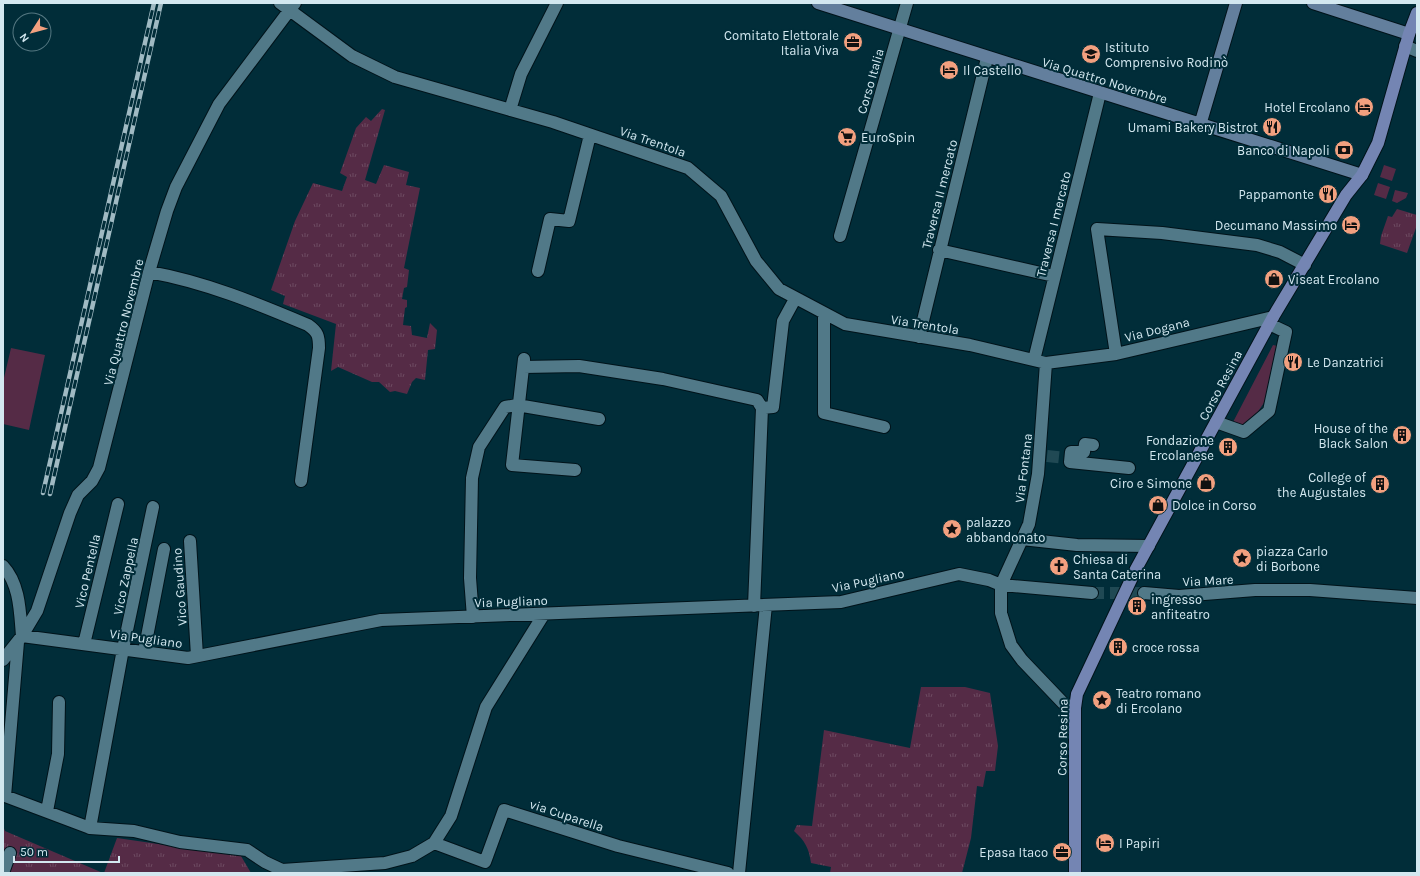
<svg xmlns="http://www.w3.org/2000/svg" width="1420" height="876" font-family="Karla,sans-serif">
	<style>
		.grass { fill: url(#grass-tufts) }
		.garden { fill: #552b46 }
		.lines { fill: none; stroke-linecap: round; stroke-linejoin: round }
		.street-tunnel { stroke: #204954; stroke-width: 12; stroke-dasharray: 12 6; stroke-linecap: butt }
		.street-casing { stroke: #01131a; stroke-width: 14 }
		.secondary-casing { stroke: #01131a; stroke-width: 14 }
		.primary-casing { stroke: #01131a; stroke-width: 14 }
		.street { stroke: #517988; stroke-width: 12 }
		.secondary { stroke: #637f9d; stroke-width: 12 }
		.primary { stroke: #7485b3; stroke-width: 12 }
		.rail-casing { stroke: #a0bac3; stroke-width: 4.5 }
		.rail { stroke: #012d39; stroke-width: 3; stroke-dasharray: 9; stroke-linecap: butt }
		.labels { text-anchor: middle; stroke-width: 4; stroke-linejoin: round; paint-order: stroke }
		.poi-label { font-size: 13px; fill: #d3e8f0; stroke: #012d39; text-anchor: start }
		.street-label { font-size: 13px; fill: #d3e8f0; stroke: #012d39 }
	</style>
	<defs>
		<pattern id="grass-tufts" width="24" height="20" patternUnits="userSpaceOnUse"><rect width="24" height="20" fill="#552b46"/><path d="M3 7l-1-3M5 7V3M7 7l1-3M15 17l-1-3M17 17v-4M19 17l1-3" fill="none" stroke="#6d4a61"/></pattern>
	</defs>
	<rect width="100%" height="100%" fill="#012d39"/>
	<!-- grass -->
	<path class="grass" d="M382 109 385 110 365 180 376 184 384 165 409 172 406 185 420 188 404 268 409 270 407 287 404 288 402 299 407 300V307L405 308 403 325 411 326 412 335 427 338 430 323 437 330 435 349 428 350 425 380 416 378 412 382 407 394 395 391 390 392 379 382H372L338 367 331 371 336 324 283 304 285 296 271 290 295 221 313 183 342 191 347 177 340 173 356 128 366 117 371 121Z
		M1397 209 1417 215V225L1407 253 1380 244 1381 236 1388 216 1392 217Z
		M921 687H965L990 693 998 746 995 771H986L983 787 977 786 971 838 962 873H830L831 867 811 863C809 848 805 841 794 831L797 825 812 826 824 730 910 748Z
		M3 826 5 831 103 873H3Z
		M117 838 241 856 251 873H104Z"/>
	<!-- garden -->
	<path class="garden" d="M1384 165 1396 169 1392 181 1380 177Z
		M1378 183 1390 187 1386 199 1374 195Z
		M1395 190 1408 193 1406 198 1397 203 1392 201Z
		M1273 345 1282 347 1268 397 1255 416 1242 430 1232 424Z
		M11 348 45 355 29 430 3 424V382Z"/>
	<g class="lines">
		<!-- street-tunnel -->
		<path class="street-tunnel" d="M1047 456 1066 458
			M1092 593H1144"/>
		<defs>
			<path id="street" d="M280 3 352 56 395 77 553 122 688 168 721 196 756 261 779 289 845 324 970 345 1046 363 1116 354 1273 317
				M1405 46 1417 51
				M510 110 521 74 557 3
				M840 236 907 3
				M939 250 1054 276
				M538 271 550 219 569 221 590 135
				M149 272C205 282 256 303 308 325 318 332 319 336 319 348L301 481
				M824 314V413L884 427
				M919 337 987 58
				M1116 354 1097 229 1162 233 1257 245 1280 252 1305 265
				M524 359 512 465 575 470
				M1034 360 1100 93
				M1046 363 1038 474 1029 524 1001 585V613L1011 645 1022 660 1064 704 1075 708
				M523 367 579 366 663 379 757 400 762 408
				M1216 422 1244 432 1269 411 1286 332 1269 324
				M1093 445 1085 444 1084 452H1071L1070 462 1129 468
				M1022 539 1077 545 1149 546
				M190 541 197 656
				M3 566C20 584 20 613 22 636L188 658 381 620 841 602 959 574 989 580 1001 585 1092 593
				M1144 593 1179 596 1255 590H1310L1417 598
				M754 606 762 408 773 407 783 321 795 299
				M473 617 470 578 472 478 479 447 505 407 517 405 599 419
				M18 642 5 796 90 828 134 831 180 842 247 850 265 862 282 870 385 863 412 856 434 843 451 816 486 707 544 614
				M84 644 118 504
				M144 652 164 549
				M3 660 22 636 37 611 70 513 78 495 92 481 99 468 149 272 167 211 176 187 219 104 295 3
				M47 811 58 754 59 702
				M90 828 123 649 153 507
				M434 843 485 862 504 810 618 846 728 873
				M3 873 10 853
				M739 873 766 605"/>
			<path id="secondary" d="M818 3 1362 175
				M1313 3 1409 34
				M1200 125 1236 3"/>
			<path id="primary" d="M1075 873V708L1077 694 1136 569 1273 317 1346 195 1362 175 1378 143 1409 34 1417 13"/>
		</defs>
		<!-- street casing -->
		<use href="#street" class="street-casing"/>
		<!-- secondary casing -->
		<use href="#secondary" class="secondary-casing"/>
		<!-- primary casing -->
		<use href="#primary" class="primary-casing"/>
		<!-- street -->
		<use href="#street" class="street"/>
		<!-- secondary -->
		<use href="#secondary" class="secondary"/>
		<!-- primary -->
		<use href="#primary" class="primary"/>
		<defs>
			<path id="rail" d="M43 493 154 3
				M50 494 161 3"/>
		</defs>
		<!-- rail casing -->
		<use href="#rail" class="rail-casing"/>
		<!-- rail -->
		<use href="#rail" class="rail"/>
	</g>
	<!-- icons -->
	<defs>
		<symbol id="office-disc" viewBox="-11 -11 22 22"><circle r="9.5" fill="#f2a07f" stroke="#012d39"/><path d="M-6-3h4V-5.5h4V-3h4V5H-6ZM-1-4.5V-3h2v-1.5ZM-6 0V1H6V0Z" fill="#111"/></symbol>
		<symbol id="school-disc" viewBox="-11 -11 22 22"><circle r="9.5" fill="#f2a07f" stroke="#012d39"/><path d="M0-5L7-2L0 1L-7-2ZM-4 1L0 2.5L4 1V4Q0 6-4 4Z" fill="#111"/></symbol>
		<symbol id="hotel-disc" viewBox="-11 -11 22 22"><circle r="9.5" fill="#f2a07f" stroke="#012d39"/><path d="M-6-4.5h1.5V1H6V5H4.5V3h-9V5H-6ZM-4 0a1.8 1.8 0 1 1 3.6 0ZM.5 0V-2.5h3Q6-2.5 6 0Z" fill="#111"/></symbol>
		<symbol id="restaurant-disc" viewBox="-11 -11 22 22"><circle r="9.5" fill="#f2a07f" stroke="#012d39"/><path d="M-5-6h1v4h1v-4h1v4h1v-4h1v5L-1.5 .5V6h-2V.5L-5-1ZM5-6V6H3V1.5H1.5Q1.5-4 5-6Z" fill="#111"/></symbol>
		<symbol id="supermarket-disc" viewBox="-11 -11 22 22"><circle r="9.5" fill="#f2a07f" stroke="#012d39"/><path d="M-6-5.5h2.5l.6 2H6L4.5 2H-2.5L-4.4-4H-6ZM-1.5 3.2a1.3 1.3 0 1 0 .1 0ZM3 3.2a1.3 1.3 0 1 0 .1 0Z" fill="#111"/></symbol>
		<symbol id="bank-disc" viewBox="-11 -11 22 22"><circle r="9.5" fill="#f2a07f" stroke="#012d39"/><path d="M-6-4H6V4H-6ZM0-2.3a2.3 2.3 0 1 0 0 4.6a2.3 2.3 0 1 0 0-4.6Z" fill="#111"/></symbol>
		<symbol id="shop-disc" viewBox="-11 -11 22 22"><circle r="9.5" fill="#f2a07f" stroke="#012d39"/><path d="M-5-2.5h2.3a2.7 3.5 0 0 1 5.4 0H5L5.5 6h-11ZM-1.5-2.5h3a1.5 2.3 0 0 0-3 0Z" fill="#111"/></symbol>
		<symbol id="building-disc" viewBox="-11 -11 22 22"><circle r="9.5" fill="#f2a07f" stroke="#012d39"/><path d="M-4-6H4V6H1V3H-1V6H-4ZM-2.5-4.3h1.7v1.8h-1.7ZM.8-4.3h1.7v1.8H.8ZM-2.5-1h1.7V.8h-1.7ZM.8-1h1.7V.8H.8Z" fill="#111"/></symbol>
		<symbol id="sight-disc" viewBox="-11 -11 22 22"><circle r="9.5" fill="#f2a07f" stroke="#012d39"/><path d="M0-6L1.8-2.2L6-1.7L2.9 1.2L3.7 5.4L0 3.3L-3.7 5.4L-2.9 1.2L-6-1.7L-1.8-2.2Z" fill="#111"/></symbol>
		<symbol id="church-disc" viewBox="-11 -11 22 22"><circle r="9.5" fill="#f2a07f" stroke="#012d39"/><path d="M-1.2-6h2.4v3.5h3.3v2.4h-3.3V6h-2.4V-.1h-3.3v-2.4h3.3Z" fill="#111"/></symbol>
	</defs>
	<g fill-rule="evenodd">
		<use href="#office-disc" x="842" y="31" width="22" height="22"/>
		<use href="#school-disc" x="1080" y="43" width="22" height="22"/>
		<use href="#hotel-disc" x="938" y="59" width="22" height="22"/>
		<use href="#hotel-disc" x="1353" y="96" width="22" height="22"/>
		<use href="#restaurant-disc" x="1261" y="116" width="22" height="22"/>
		<use href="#supermarket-disc" x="836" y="126" width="22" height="22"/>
		<use href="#bank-disc" x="1333" y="139" width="22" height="22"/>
		<use href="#restaurant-disc" x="1317" y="183" width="22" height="22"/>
		<use href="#hotel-disc" x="1340" y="214" width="22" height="22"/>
		<use href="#shop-disc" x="1263" y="268" width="22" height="22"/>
		<use href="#restaurant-disc" x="1282" y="351" width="22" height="22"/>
		<use href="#building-disc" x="1391" y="424" width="22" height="22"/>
		<use href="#building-disc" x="1217" y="436" width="22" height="22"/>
		<use href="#shop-disc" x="1195" y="472" width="22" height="22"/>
		<use href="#building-disc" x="1369" y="473" width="22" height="22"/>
		<use href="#shop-disc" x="1147" y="494" width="22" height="22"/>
		<use href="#sight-disc" x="941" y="518" width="22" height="22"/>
		<use href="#sight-disc" x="1231" y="547" width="22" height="22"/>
		<use href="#church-disc" x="1048" y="555" width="22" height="22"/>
		<use href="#building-disc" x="1126" y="595" width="22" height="22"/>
		<use href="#building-disc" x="1107" y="636" width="22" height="22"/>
		<use href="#sight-disc" x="1091" y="689" width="22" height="22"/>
		<use href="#hotel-disc" x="1094" y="832" width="22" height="22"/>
		<use href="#office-disc" x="1051" y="841" width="22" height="22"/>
	</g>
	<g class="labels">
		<!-- poi labels -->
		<g class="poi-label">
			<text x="839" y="40" text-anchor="end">Comitato Elettorale<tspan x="839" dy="15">Italia Viva</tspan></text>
			<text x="1105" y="52">Istituto<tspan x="1105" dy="15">Comprensivo Rodinò</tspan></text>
			<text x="963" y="75">Il Castello</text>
			<text x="1350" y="112" text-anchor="end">Hotel Ercolano</text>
			<text x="1258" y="132" text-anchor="end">Umami Bakery Bistrot</text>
			<text x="861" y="142">EuroSpin</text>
			<text x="1330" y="155" text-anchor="end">Banco di Napoli</text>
			<text x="1314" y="199" text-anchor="end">Pappamonte</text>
			<text x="1337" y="230" text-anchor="end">Decumano Massimo</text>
			<text x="1288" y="284">Viseat Ercolano</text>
			<text x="1307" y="367">Le Danzatrici</text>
			<text x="1388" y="433" text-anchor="end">House of the<tspan x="1388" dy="15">Black Salon</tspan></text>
			<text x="1214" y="445" text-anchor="end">Fondazione<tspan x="1214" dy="15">Ercolanese</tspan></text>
			<text x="1366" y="482" text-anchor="end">College of<tspan x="1366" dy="15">the Augustales</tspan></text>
			<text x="1192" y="488" text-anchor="end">Ciro e Simone</text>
			<text x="1172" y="510">Dolce in Corso</text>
			<text x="966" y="527">palazzo<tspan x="966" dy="15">abbandonato</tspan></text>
			<text x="1256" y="556">piazza Carlo<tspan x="1256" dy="15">di Borbone</tspan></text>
			<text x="1073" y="564">Chiesa di<tspan x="1073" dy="15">Santa Caterina</tspan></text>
			<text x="1151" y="604">ingresso<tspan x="1151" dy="15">anfiteatro</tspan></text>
			<text x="1132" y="652">croce rossa</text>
			<text x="1116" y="698">Teatro romano<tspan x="1116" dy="15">di Ercolano</tspan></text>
			<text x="1119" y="848">I Papiri</text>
			<text x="1048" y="857" text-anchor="end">Epasa Itaco</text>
		</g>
		<!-- street labels -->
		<g class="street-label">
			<text transform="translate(1105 80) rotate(17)" y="5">Via Quattro Novembre</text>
			<text transform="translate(870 81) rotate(-74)" y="5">Corso Italia</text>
			<text transform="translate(653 141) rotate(19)" y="5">Via Trentola</text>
			<text transform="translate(939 194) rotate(-76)" y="5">Traversa II mercato</text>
			<text transform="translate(1053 224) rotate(-76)" y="5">Traversa I mercato</text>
			<text transform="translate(123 322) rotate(-76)" y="5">Via Quattro Novembre</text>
			<text transform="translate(925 324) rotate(9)" y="5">Via Trentola</text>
			<text transform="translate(1157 329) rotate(-14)" y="5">Via Dogana</text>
			<text transform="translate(1220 385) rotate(-62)" y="5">Corso Resina</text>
			<text transform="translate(1023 468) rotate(-83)" y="5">Via Fontana</text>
			<text transform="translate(87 571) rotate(-77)" y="5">Vico Pentella</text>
			<text transform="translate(125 576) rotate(-78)" y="5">Vico Zappella</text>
			<text transform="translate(868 580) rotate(-12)" y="5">Via Pugliano</text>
			<text transform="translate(1208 580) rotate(-3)" y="5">Via Mare</text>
			<text transform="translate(179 587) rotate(-94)" y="5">Vico Gaudino</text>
			<text transform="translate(511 601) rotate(-2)" y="5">Via Pugliano</text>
			<text transform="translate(146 638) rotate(8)" y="5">Via Pugliano</text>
			<text transform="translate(1062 737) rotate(-89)" y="5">Corso Resina</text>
			<text transform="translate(567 815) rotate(18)" y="5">via Cuparella</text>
		</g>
	</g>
	<!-- border -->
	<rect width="1420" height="876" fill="none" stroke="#d3e8f0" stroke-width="8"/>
	<!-- north arrow -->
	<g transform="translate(32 32) rotate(234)"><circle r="19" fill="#012d39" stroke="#557882"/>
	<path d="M0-3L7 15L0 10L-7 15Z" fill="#f2a07f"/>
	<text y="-6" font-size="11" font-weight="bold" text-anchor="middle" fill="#d3e8f0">N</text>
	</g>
	<!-- scale -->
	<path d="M14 856v6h105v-6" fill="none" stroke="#d3e8f0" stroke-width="2"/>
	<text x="20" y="856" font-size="12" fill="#d3e8f0" stroke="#012d39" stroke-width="3" paint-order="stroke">50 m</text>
</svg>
